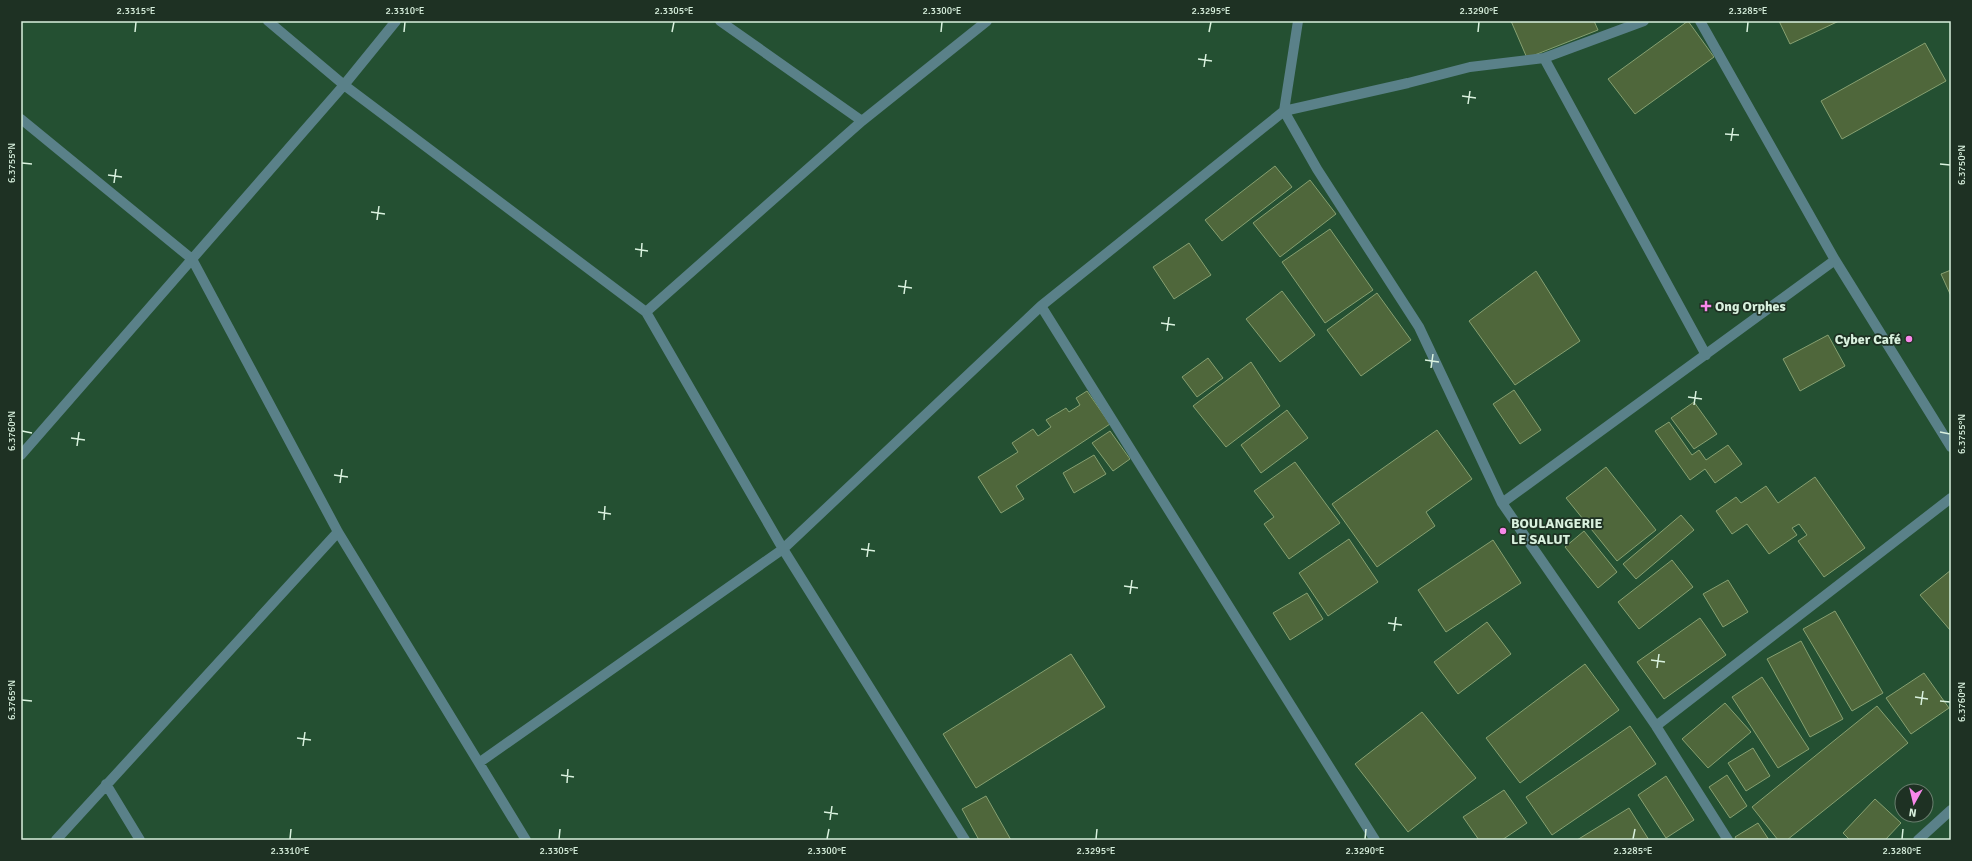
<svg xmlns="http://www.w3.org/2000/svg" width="1972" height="861" font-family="Signika,sans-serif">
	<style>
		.building { fill: #4f673b; stroke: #86a071 }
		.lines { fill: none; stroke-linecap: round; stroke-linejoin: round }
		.minor { stroke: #5a8189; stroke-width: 10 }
		.ticks { fill: none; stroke: #d9f1de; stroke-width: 1.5 }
		.poi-dot { fill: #f888ea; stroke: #1e3123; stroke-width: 1.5 }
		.labels { text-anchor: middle; stroke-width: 3.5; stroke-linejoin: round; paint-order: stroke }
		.poi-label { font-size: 14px; font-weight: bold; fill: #d9f1de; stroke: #1e3123; text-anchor: start }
		.neatline { fill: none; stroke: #d9f1de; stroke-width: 1.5 }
		.ticks-label { font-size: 10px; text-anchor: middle; fill: #d9f1de }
	</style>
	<rect width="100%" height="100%" fill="#245032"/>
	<!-- building -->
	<path class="building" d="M1511 21H1594L1598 30 1527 58Z
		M1688 21 1714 57 1635 114 1608 79Z
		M1779 21H1839L1790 44Z
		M1925 43 1946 81 1842 139 1821 101Z
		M1275 166 1292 187 1222 241 1205 220Z
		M1310 180 1336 214 1280 257 1253 223Z
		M1330 229 1373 290 1325 323 1282 262Z
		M1189 243 1211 275 1174 299 1153 267Z
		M1951 270V296L1941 274Z
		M1536 271 1580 341 1515 385 1469 321Z
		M1282 291 1315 335 1280 362 1246 319Z
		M1377 293 1411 340 1361 376 1327 330Z
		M1828 335 1845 366 1800 391 1783 359Z
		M1208 358 1223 378 1197 397 1182 377Z
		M1251 362 1280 406 1226 447 1193 406Z
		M1514 390 1541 430 1520 444 1493 404Z
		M1087 391 1110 424 1016 486 1024 499 1001 513 978 477 1018 452 1012 443 1033 429 1038 436 1051 427 1046 420 1066 408 1069 412 1080 405 1076 398Z
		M1694 402 1717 434 1694 449 1671 418Z
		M1287 410 1308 438 1261 473 1241 445Z
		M1669 422 1692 455 1699 450 1706 460 1728 445 1742 464 1715 483 1705 469 1690 480 1655 431Z
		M1437 430 1472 479 1426 512 1435 526 1377 567 1332 504Z
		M1110 431 1130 459 1113 471 1092 443Z
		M1094 455 1106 474 1074 493 1063 473Z
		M1295 462 1340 523 1289 559 1264 524 1274 517 1254 491Z
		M1606 467 1656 530 1617 561 1566 498Z
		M1815 477 1865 548 1824 577 1798 541 1807 535 1799 524 1792 528 1797 535 1769 554 1747 524 1732 534 1716 511 1736 497 1741 503 1766 486 1778 503Z
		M1681 515 1694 530 1636 579 1623 564Z
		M1584 531 1617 572 1598 588 1565 547Z
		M1349 539 1378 582 1328 616 1299 573Z
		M1493 540 1521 583 1446 632 1418 590Z
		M1672 560 1693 587 1639 629 1618 602Z
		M1951 570V630H1950L1920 595Z
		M1728 580 1748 612 1723 627 1703 594Z
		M1307 593 1323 619 1290 640 1273 613Z
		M1835 611 1883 693 1852 711 1803 629Z
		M1700 618 1726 655 1664 699 1637 662Z
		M1487 622 1511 654 1458 694 1434 662Z
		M1801 641 1843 719 1810 737 1767 659Z
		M1071 654 1105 707 976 788 943 734Z
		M1585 664 1619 710 1520 783 1486 738Z
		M1924 673 1949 708 1911 734 1886 698Z
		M1762 677 1809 749 1778 768 1732 697Z
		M1725 703 1751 732 1708 768 1682 739Z
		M1877 706 1908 743 1787 840H1778L1752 807Z
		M1422 712 1476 778 1408 832 1355 764Z
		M1630 726 1656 764 1552 835 1526 797Z
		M1753 748 1770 776 1746 791 1728 763Z
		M1727 775 1747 806 1730 818 1709 787Z
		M1666 776 1694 820 1666 838 1638 795Z
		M1504 790 1527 823 1502 840H1479L1463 817Z
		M986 796 1011 840H979L962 809Z
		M1875 799 1901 823 1885 840H1850L1843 833Z
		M1629 808 1649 840H1577Z
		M1758 823 1769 840H1737L1735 837Z"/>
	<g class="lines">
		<!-- minor -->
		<path class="minor" d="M268 21 344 85 646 312 783 549 965 840
			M720 21 862 121
			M1298 21 1284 111 1317 169 1419 327 1502 503 1656 726 1728 840
			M1700 21 1835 260 1951 447
			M1544 58 1706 355
			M21 119 192 259 338 532 526 840
			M1041 306 1375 840
			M646 312 862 121 987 21
			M21 455 344 85 396 21
			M1502 503 1835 260
			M1656 726 1951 498
			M480 762 783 549 1041 306 1284 111 1408 83 1470 67 1544 58 1644 21
			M106 784 140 840
			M56 840 338 532
			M1918 840 1951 810"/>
	</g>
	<!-- ticks -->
	<path class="ticks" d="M135 32 136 22M404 32 405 22M672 32 674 22M941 32 942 22M1209 32 1211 22M1478 32 1479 22M1747 32 1748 22M1198 59 1212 61M1204 67 1206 54M1462 96 1476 98M1468 104 1470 91M1725 134 1739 135M1731 141 1733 128M22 163 32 164M1940 164 1950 165M108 175 122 177M114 183 116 169M371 212 385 214M377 220 379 206M635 249 648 251M641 257 642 243M898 286 912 288M904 294 906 280M1161 323 1175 325M1167 331 1169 317M1425 360 1439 362M1431 368 1433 354M1688 397 1702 399M1694 405 1696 391M22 431 32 433M1940 432 1950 434M71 438 85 440M77 446 79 432M334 475 348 477M340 483 342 469M598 512 611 514M604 520 605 506M861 549 875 551M867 557 869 543M1124 586 1138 588M1130 594 1132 580M1388 623 1402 625M1394 631 1396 617M1651 660 1665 662M1657 668 1659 654M1915 697 1928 699M22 700 32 701M1940 701 1950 702M1921 705 1923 691M297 738 311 740M303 746 305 732M561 775 574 777M567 783 568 769M824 812 838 814M830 820 832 806M290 839 291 829M559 839 560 829M827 839 829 829M1096 839 1097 829M1365 839 1366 829M1633 839 1635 829M1902 839 1903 829"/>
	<!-- markers -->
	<g class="poi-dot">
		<path d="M1704 300h4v4h4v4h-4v4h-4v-4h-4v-4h4z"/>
		<circle cx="1909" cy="339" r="4"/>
		<circle cx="1503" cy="531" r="4"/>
	</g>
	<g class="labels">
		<!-- poi labels -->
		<g class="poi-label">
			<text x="1715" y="311">Ong Orphes</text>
			<text x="1901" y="344" text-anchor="end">Cyber Café</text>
			<text x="1511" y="528">BOULANGERIE<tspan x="1511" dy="16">LE SALUT</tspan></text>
		</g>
	</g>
	<!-- border -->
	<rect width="1972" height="861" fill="none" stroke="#1e3123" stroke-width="44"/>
	<!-- north arrow -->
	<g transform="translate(1914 803) rotate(188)"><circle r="19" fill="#1e3123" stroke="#697e6e"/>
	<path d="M0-3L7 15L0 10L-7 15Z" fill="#f888ea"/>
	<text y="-6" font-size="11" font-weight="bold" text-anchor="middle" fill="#d9f1de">N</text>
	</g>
	<rect x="22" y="22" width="1928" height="817" class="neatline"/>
	<g class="ticks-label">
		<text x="136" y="14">2.3315°E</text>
		<text x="405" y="14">2.3310°E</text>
		<text x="674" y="14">2.3305°E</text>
		<text x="942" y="14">2.3300°E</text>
		<text x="1211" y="14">2.3295°E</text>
		<text x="1479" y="14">2.3290°E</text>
		<text x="1748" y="14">2.3285°E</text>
		<text transform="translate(11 163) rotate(-90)" y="4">6.3755°N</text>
		<text transform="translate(1961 165) rotate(-90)" y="4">6.3750°N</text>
		<text transform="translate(11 431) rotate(-90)" y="4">6.3760°N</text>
		<text transform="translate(1961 434) rotate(-90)" y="4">6.3755°N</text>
		<text transform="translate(11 700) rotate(-90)" y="4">6.3765°N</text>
		<text transform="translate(1961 702) rotate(-90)" y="4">6.3760°N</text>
		<text x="290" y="854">2.3310°E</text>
		<text x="559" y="854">2.3305°E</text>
		<text x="827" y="854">2.3300°E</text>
		<text x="1096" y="854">2.3295°E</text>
		<text x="1365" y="854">2.3290°E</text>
		<text x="1633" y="854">2.3285°E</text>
		<text x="1902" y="854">2.3280°E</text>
	</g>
</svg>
